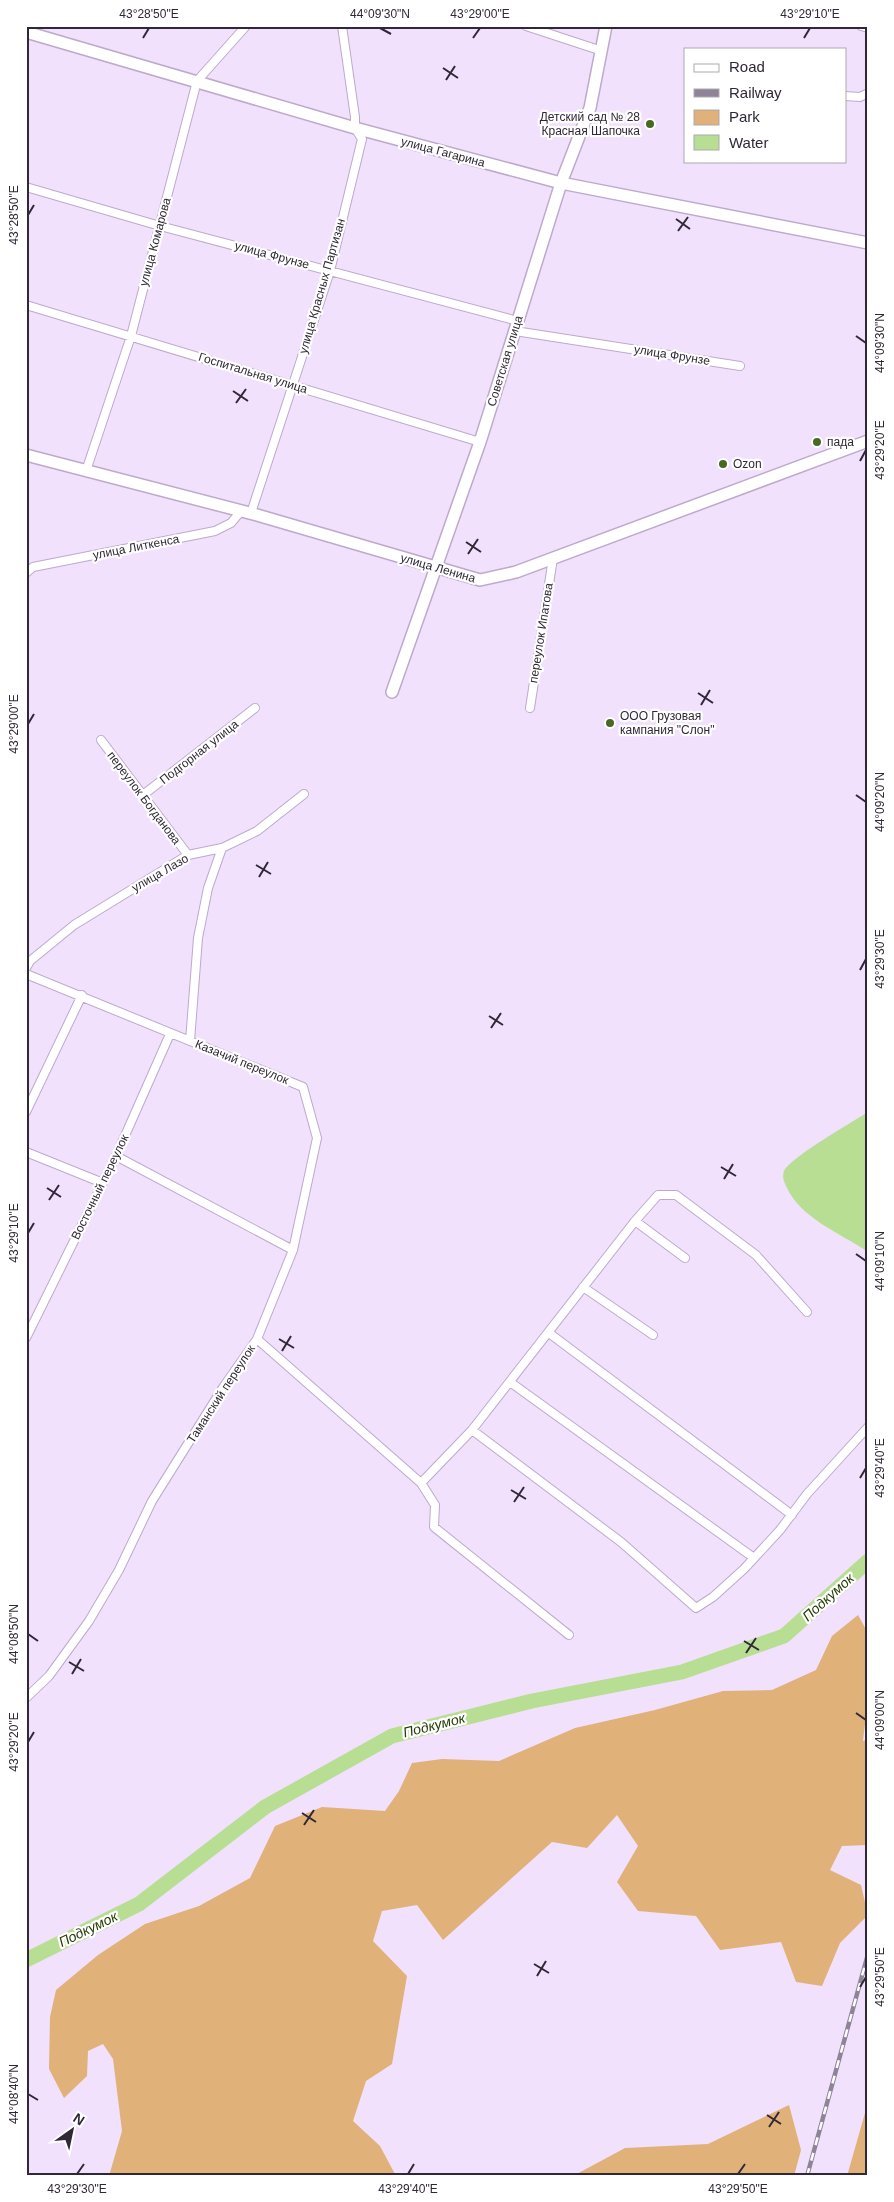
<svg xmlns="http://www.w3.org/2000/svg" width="894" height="2202" font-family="Helvetica,sans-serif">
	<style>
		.green { fill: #e0b179 }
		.water { fill: #b7de92 }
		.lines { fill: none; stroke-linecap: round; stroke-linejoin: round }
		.river { stroke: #b7de92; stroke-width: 15 }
		.street-casing { stroke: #bdaacb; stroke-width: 10 }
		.secondary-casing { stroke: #bdaacb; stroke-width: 14 }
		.street { stroke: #fff; stroke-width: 8 }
		.secondary { stroke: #fff; stroke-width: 11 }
		.rail-casing { stroke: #8f8398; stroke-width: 4.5 }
		.rail { stroke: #fff; stroke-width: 2.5; stroke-dasharray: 8; stroke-linecap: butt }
		.ticks { fill: none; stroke: #302836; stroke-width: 2 }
		.poi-dot { fill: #476920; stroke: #fff; stroke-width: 2 }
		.labels { text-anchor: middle; stroke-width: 4.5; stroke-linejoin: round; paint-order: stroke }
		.poi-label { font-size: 12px; fill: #302836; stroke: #fff; text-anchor: start }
		.street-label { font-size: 12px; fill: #302836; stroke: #fff }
		.water-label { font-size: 14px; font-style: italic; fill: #253d05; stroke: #fff }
		.neatline { fill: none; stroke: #302836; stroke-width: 2 }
		.ticks-label { font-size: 12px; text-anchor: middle; fill: #302836 }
	</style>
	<rect width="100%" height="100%" fill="#f1e1fd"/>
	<!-- green -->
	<path class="green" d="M858 1615 868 1633V1698L863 1741 868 1739V1845L842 1846 830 1870 861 1885 868 1915 840 1943 822 1986 796 1982 781 1942 720 1950 696 1916 638 1911 617 1882 638 1846 617 1815 587 1848 552 1842 443 1940 417 1905 382 1911 373 1941 407 1976 392 2064 366 2081 353 2121 380 2146 396 2176H109L122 2131 113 2059 103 2044 88 2051 87 2076 64 2098 49 2069 50 2017 56 1990 98 1955 145 1924 199 1906 250 1878 275 1826 322 1807 385 1811 399 1791 412 1763 442 1759 499 1761 575 1728 655 1710 723 1691 772 1690 816 1670 832 1636Z
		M789 2105 801 2150 794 2176H573L625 2148 708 2144Z
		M868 2105V2176H847L865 2113Z"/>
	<!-- water -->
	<path class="water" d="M868 1112V1252C839 1232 801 1219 786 1186 784 1181 782 1177 784 1171 791 1157 851 1123 868 1112Z"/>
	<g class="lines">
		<!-- river -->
		<path class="river" d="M26 1960 139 1904 265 1807 392 1736 532 1701 682 1672 784 1636 868 1561"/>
		<defs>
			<path id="street" d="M526 26 602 51
				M861 26 868 28
				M845 96 860 97 868 93
				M26 187 160 226 518 321
				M26 305 480 442
				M515 331 740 366
				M86 471 131 336 197 81 246 26
				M251 513 330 271 362 139 355 128V117L342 26
				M26 573 33 567 215 531 231 523 241 511
				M530 708 553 558
				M101 740 188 855
				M143 795 255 708
				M26 968 30 961 74 925 188 855 222 848 257 831 304 794
				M26 974 303 1087 317 1138 293 1250
				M190 1041 198 938 208 888 222 848
				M26 1112 82 995
				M26 1152 103 1183
				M635 1221 685 1258
				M583 1287 653 1335
				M549 1333 792 1515
				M26 1338 116 1156 170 1034
				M257 1339 421 1483 472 1430 635 1221 658 1195H676L756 1255 807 1312
				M510 1382 754 1558
				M472 1430 621 1542 696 1608 713 1597 744 1569 780 1530 807 1494 868 1427
				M421 1483 435 1505 434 1527 569 1635
				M26 1698 49 1676 89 1621 119 1570 152 1501 224 1386 257 1339 293 1250 116 1156"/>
			<path id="secondary" d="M26 32 355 128 561 183 868 243
				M26 455 257 515 480 580 516 572 868 441
				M392 692 480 442 561 183 590 108 606 26"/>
		</defs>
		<!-- street casing -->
		<use href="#street" class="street-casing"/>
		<!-- secondary casing -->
		<use href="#secondary" class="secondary-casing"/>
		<!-- street -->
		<use href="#street" class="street"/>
		<!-- secondary -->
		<use href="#secondary" class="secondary"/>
		<defs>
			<path id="rail" d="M807 2176 868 1954"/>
		</defs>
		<!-- rail casing -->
		<use href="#rail" class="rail-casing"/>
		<!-- rail -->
		<use href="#rail" class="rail"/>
	</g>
	<!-- ticks -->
	<path class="ticks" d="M380 28 391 34M143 38 149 28M473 38 480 28M804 38 810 28M443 68 458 78M446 80 455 66M28 215 34 205M676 219 690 229M678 231 688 217M856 336 866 343M233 391 248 401M236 403 246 389M860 461 866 450M466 542 481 552M468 554 478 539M698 693 713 703M701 705 710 690M28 724 34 714M856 795 866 802M256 865 271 874M259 877 268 862M860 970 866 959M489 1016 503 1025M491 1028 501 1013M721 1167 736 1176M724 1179 733 1164M47 1188 61 1197M49 1200 59 1185M28 1233 34 1223M856 1254 866 1261M279 1339 294 1348M282 1351 291 1336M860 1478 866 1468M511 1490 526 1499M514 1502 524 1487M28 1634 38 1641M744 1641 759 1650M746 1653 756 1638M69 1662 84 1671M72 1674 81 1659M856 1713 866 1720M28 1742 34 1732M302 1813 316 1822M304 1825 314 1810M534 1964 549 1973M537 1976 546 1961M860 1987 866 1977M28 2094 38 2100M767 2115 781 2124M769 2127 779 2112M77 2174 84 2164M408 2174 414 2164M738 2174 745 2164"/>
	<!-- markers -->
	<g class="poi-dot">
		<circle cx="650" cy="124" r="5"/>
		<circle cx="817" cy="442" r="5"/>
		<circle cx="723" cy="464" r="5"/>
		<circle cx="610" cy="723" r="5"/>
	</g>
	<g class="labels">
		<!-- poi labels -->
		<g class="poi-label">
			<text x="640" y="121" text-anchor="end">Детский сад № 28<tspan x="640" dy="14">Красная Шапочка</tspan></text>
			<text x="827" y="446">пада</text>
			<text x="733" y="468">Ozon</text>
			<text x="620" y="720">ООО Грузовая<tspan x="620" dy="14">кампания "Слон"</tspan></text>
		</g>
		<!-- street labels -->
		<g class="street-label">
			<text transform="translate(443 152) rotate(15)" y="4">улица Гагарина</text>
			<text transform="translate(155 242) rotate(-75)" y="4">улица Комарова</text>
			<text transform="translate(272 255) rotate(15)" y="4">улица Фрунзе</text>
			<text transform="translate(322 286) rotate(-74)" y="4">улица Красных Партизан</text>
			<text transform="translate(672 355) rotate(9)" y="4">улица Фрунзе</text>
			<text transform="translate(505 361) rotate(-73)" y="4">Советская улица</text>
			<text transform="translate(253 373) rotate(17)" y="4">Госпитальная улица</text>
			<text transform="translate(136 547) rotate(-11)" y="4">улица Литкенса</text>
			<text transform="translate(438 568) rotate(16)" y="4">улица Ленина</text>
			<text transform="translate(541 633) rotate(-81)" y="4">переулок Ипатова</text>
			<text transform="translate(199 752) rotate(-38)" y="4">Подгорная улица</text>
			<text transform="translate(144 798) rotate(53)" y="4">переулок Богданова</text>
			<text transform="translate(160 873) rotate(-30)" y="4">улица Лазо</text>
			<text transform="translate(242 1062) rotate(22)" y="4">Казачий переулок</text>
			<text transform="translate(100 1187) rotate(-64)" y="4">Восточный переулок</text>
			<text transform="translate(221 1394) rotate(-57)" y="4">Таманский переулок</text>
		</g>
		<!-- water labels -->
		<g class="water-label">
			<text transform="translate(828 1597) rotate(-42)" y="5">Подкумок</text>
			<text transform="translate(434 1725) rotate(-14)" y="5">Подкумок</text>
			<text transform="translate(88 1929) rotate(-26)" y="5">Подкумок</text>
		</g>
	</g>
	<!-- border -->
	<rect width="894" height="2202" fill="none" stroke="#ffffff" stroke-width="55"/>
	<!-- legend -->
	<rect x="684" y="48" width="162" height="115" fill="#ffffff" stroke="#aca9af"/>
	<rect x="694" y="64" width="25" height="8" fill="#ffffff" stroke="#aca9af"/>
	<text x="729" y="72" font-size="15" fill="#302836">Road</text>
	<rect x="694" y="89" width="25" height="8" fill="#8f8398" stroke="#aca9af"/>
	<text x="729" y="98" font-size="15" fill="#302836">Railway</text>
	<rect x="694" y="110" width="25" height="15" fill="#e0b179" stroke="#aca9af"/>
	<text x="729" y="122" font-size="15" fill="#302836">Park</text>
	<rect x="694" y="135" width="25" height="15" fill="#b7de92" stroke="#aca9af"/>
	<text x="729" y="148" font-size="15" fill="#302836">Water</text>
	<!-- north arrow -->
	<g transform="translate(72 2130) rotate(33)" stroke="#ffffff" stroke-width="4" paint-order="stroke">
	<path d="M0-4L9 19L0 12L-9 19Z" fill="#302836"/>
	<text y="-8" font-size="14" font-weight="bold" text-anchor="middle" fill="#302836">N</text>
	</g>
	<rect x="28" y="28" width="838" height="2146" class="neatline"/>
	<g class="ticks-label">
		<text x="149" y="18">43°28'50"E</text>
		<text x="380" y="18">44°09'30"N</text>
		<text x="480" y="18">43°29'00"E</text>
		<text x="810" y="18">43°29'10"E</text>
		<text transform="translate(14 215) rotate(-90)" y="4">43°28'50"E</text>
		<text transform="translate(880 343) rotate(-90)" y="4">44°09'30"N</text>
		<text transform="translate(880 450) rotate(-90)" y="4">43°29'20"E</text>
		<text transform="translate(14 724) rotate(-90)" y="4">43°29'00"E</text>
		<text transform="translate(880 802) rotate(-90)" y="4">44°09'20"N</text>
		<text transform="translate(880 959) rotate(-90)" y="4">43°29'30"E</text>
		<text transform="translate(14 1233) rotate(-90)" y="4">43°29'10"E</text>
		<text transform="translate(880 1261) rotate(-90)" y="4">44°09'10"N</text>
		<text transform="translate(880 1468) rotate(-90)" y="4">43°29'40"E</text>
		<text transform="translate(14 1634) rotate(-90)" y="4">44°08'50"N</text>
		<text transform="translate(880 1720) rotate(-90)" y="4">44°09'00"N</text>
		<text transform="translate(14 1742) rotate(-90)" y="4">43°29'20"E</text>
		<text transform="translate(880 1977) rotate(-90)" y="4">43°29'50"E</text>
		<text transform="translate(14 2094) rotate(-90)" y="4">44°08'40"N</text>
		<text x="77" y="2193">43°29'30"E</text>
		<text x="408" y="2193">43°29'40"E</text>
		<text x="738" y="2193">43°29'50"E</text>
	</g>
</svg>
